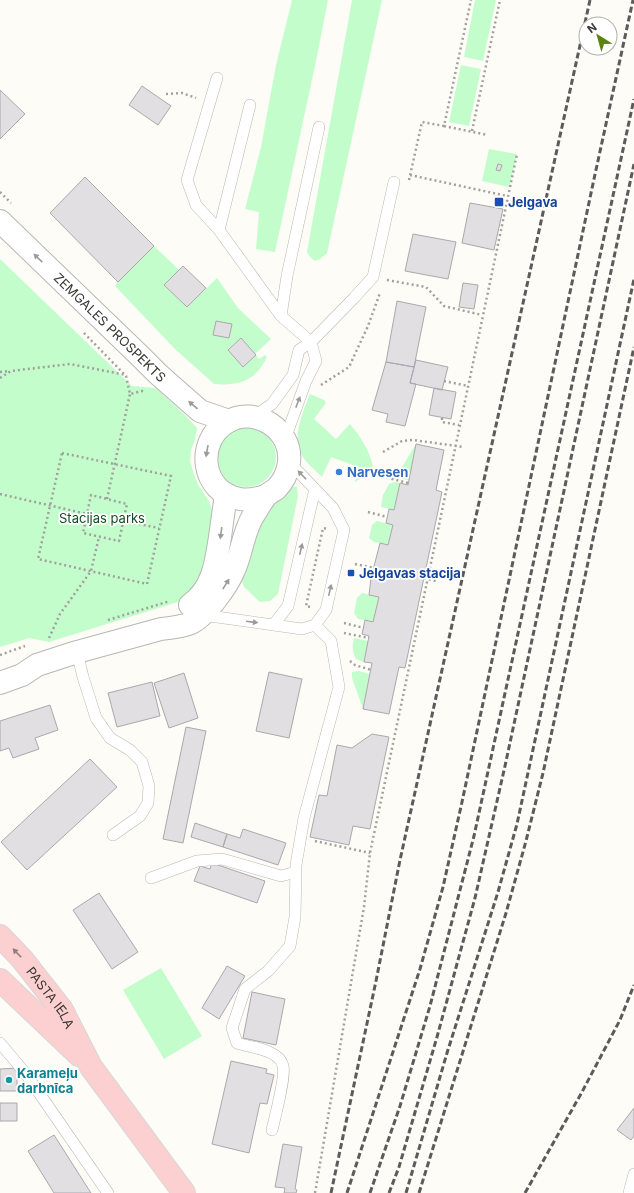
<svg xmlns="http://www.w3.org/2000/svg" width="634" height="1193" font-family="Inter,sans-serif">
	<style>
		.green { fill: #c3fdcc }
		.building { fill: #e2dfe3; stroke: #aaa8ac }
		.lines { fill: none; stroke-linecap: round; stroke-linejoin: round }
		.lane-casing { stroke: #b8b7b3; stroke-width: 12 }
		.secondary-casing { stroke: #b8b7b3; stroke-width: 24 }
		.primary-casing { stroke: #d7d7d7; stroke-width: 24 }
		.path { stroke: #a1a09d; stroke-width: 2.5; stroke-dasharray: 2 3; stroke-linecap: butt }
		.lane { stroke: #fff; stroke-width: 11 }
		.secondary { stroke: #fff; stroke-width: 22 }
		.primary { stroke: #fcd0d0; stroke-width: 22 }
		.rail { stroke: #5c5b59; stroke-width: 3; stroke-dasharray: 6 3; stroke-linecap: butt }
		.oneway { fill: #9b9b9a }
		.oneway2 { fill: #907c7b }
		.transit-dot { fill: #1a4fb4; stroke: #fff; stroke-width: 1.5 }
		.shop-dot { fill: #3f7fe0; stroke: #fff; stroke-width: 1.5 }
		.culture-dot { fill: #0f9aa8; stroke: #fff; stroke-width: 1.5 }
		.labels { text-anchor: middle; stroke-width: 3.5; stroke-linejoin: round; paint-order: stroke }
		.transit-label { font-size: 13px; font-weight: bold; fill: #164399; stroke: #fff; text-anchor: start }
		.street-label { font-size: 13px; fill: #373735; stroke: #fff }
		.shop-label { font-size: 13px; font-weight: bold; fill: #366cbe; stroke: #fff; text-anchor: start }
		.park-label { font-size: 13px; fill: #144c24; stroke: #fff }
		.culture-label { font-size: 13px; font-weight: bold; fill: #0d838f; stroke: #fff; text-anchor: start }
	</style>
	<rect width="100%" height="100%" fill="#fdfcf7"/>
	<!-- green -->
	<path class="green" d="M292 0H328L316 61 275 252 256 249 259 212 245 209 261 147 276 65Z
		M352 0H382L327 253 320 259 315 261 310 257 307 252Z
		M475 0H496L483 61 464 57Z
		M461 65 481 69 469 126 449 122Z
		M489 149 517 154 509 187 482 181Z
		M154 246 179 270 164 285 187 307 217 278 238 308 271 339 255 354 241 338 228 349 243 366 256 355 259 359 265 355 267 357C255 381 240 386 214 384L175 349 115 286 118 282Z
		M0 259 132 386 156 388 184 414 197 428 195 440 191 450 190 461 194 475 199 486 209 501 213 513 205 566 199 581 181 601 49 642 29 638 0 647Z
		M310 394 324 400 326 403 314 419 336 439 350 424C361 437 369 450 373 466L367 475 355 482 358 467 331 457 322 477C315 470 306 463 301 454 291 439 304 409 310 394Z
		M216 457a30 30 0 1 1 60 0a30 30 0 1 1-60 0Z
		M416 444 409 480 398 478 397 475Z
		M394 482 400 483 394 510 381 507 383 495 389 484Z
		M290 486 297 487 298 496 278 594 270 601 260 602 244 587 240 574 260 517Z
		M377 521 393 525 388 545 374 542 369 538 372 525Z
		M362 593 379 597 373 622 358 619 354 613 357 598Z
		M354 638 368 641 364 662 356 659C352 652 352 646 354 638Z
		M359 671 370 674 363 709 352 678V672Z
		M161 968 202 1036 164 1059 123 990Z"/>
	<!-- building -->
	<path class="building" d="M142 86 171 106 158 125 129 105Z
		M0 90 25 114 0 139Z
		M498 164 502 165 500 171 496 170Z
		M85 177 154 246 118 282 50 213Z
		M470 203 503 209 494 250 462 243Z
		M413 234 456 242 448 279 405 271Z
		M183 266 206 288 187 307 164 285Z
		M463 283 478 285 474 309 459 307Z
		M397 301 426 307 414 367 386 362Z
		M216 321 232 324 229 338 213 335Z
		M241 338 256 355 243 367 228 350Z
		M416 360 448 367 442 390 410 383Z
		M386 362 414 367 410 383 416 384 405 426 386 422 388 414 372 410Z
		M434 388 456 392 451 419 429 415Z
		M416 444 444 450 436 490 442 492 405 668 399 667 389 714 363 709 372 663 364 662 369 636 362 634 365 620 373 622 379 597 369 595 371 578 380 543 388 545 393 525 386 523 389 509 394 510 400 483 408 485Z
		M269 672 302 679 289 738 256 731Z
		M184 673 198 718 169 728 154 683Z
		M152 682 160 716 117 727 108 693Z
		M50 705 58 730 35 738 39 749 13 758 9 748 0 751V721Z
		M186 727 206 731 183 843 163 839Z
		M372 734 389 737 370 829 353 826 349 845 310 837 319 795 327 796 337 745 352 748Z
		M90 759 117 787 27 870 1 842Z
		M195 823 227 834 223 847 191 837Z
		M243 829 286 843 278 865 223 847 227 834 240 838Z
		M212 863 265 881 257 903 194 881 200 866 210 869Z
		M99 893 138 952 112 969 73 910Z
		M227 966 245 976 219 1019 202 1008Z
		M252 992 285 999 276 1045 243 1038Z
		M231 1061 267 1069 266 1073 274 1075 267 1104 260 1103 249 1153 212 1144Z
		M17 1068V1091H0V1069Z
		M0 1103H17V1121H0Z
		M634 1108V1136L631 1140 617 1130Z
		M54 1135 91 1193H54L28 1151Z
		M283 1144 302 1147 295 1189 297 1190 296 1193H284L285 1188 275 1187Z"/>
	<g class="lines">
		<defs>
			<path id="lane" d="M217 78 187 180 196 205 219 230 281 316 311 342 316 361 306 381 285 439
				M219 230 250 105
				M281 316 287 276 319 127
				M253 417 272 404 293 375 299 350 311 342 353 299 373 277 394 182
				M203 615 302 629 315 625 326 610 344 530 333 508 289 462
				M274 624 288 606 315 489
				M77 652 83 677 96 718 110 738 130 750 142 762 149 786 148 803 140 816 113 835
				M151 878 197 861 222 859 281 876 296 872
				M0 1043 26 1074 108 1193
				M272 1130C275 1117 286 1076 283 1066 282 1062 279 1058 276 1056 266 1048 249 1047 237 1043L232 1028 245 989 268 971 290 946 295 917 296 865 304 818 339 687 331 641 315 625
				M629 1193 634 1174"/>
			<g id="secondary">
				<path id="s1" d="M0 221 139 355 158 374 200 411 229 421"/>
				<path d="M190 605C213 589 216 563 220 537 222 523 224 509 226 494"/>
				<path d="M0 683 22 675 37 665 77 652 161 629C171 628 182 627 191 623 206 616 228 585 234 570 242 552 243 533 253 516 257 510 261 502 266 496 269 493 273 491 276 489 283 482 288 472 289 462 293 430 255 405 227 422 195 441 201 493 240 499 249 501 258 498 266 496"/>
			</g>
			<g id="primary">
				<path id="s2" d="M0 936 22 959 62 1010 91 1067 184 1193"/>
				<path d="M0 980 79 1055"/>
			</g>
		</defs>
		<!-- lane casing -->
		<use href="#lane" class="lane-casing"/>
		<!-- secondary casing -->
		<use href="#secondary" class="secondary-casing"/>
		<!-- primary casing -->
		<use href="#primary" class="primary-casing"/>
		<!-- path -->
		<path class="path" d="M166 94 182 93 196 98
			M444 126 488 135
			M472 131 500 0
			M410 175 507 196
			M409 180 422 122 444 126 471 0
			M0 192 11 203
			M387 280 426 287 444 306 482 315
			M84 333 126 376 130 394 142 391 145 392
			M0 372 9 371
			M0 378 11 371 70 364 126 375
			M444 381 468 386
			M321 385 349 367 368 326 380 293
			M442 418V422L459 425
			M383 452 402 441 413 440 464 447
			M62 453 171 476 147 584 38 559Z
			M377 475 408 483
			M0 494 87 514 83 533 119 541 127 504 91 495 87 514
			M107 499 130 394
			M368 512 387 517
			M124 521 159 528
			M355 564 374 568
			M424 578 436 581
			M310 607 306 606 323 528 328 529
			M108 620 170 601
			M344 623 364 628
			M344 633 369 638
			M49 638 60 614 91 571 99 537
			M0 655 25 646
			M350 661 355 665 371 670
			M315 841 370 853
			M315 1193 364 907 370 853 517 154"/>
		<!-- lane -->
		<use href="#lane" class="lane"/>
		<!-- secondary -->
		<use href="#secondary" class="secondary"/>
		<!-- primary -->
		<use href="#primary" class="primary"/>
		<!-- rail -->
		<path class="rail" d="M331 1193 376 981 400 860 590 0
			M347 1193 420 969 443 887 462 802 594 179 633 0
			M370 1193 400 1106 430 1006 474 836 634 99
			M389 1193 399 1167 437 1037 475 898 505 766 634 164
			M406 1193 447 1053 498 892 517 824 634 279
			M419 1193 506 913 526 841 543 773 634 347
			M525 1193 582 1092 620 1020 634 985"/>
	</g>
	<!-- one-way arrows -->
	<defs><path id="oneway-solid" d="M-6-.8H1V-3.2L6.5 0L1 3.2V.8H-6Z"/></defs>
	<g class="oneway">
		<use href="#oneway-solid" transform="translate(38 258) rotate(-136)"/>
		<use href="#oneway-solid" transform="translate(298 402) rotate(-69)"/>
		<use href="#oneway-solid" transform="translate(193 405) rotate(-139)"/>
		<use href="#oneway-solid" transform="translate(207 451) rotate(100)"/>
		<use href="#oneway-solid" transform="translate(302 475) rotate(-134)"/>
		<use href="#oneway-solid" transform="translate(221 533) rotate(98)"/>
		<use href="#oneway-solid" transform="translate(301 549) rotate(-77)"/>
		<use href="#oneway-solid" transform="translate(226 584) rotate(-58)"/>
		<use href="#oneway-solid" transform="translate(330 590) rotate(-77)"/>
		<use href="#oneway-solid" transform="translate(252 622) rotate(7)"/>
	</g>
	<use class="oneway2" href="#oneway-solid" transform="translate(17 953) rotate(-134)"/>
	<!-- markers -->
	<g class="transit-dot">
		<rect x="494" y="197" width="10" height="10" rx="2"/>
		<rect x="347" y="569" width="8" height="8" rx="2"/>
	</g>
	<circle class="shop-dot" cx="339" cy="472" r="4"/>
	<circle class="culture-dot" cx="9" cy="1080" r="4"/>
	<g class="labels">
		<!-- transit labels -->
		<g class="transit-label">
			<text x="508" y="207">Jelgava</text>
			<text x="359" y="578">Jelgavas stacija</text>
		</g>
		<!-- street labels -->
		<g class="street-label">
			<text dy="5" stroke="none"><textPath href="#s1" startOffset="153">ZEMGALES PROSPEKTS</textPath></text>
			<text dy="5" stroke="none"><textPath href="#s2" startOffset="80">PASTA IELA</textPath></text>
		</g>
		<!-- shop labels -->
		<g class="shop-label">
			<text x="347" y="477">Narvesen</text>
		</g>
		<!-- park labels -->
		<g class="park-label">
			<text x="102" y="523">Stacijas parks</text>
		</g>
		<!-- culture labels -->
		<g class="culture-label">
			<text x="17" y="1078">Karameļu<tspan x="17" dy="15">darbnīca</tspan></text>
		</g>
	</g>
	<!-- north arrow -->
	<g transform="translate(598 36) rotate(323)"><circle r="19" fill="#ffffff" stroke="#afafae"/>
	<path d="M0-3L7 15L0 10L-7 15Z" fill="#5a840b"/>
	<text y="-6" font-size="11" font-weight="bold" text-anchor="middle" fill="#373735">N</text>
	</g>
</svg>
